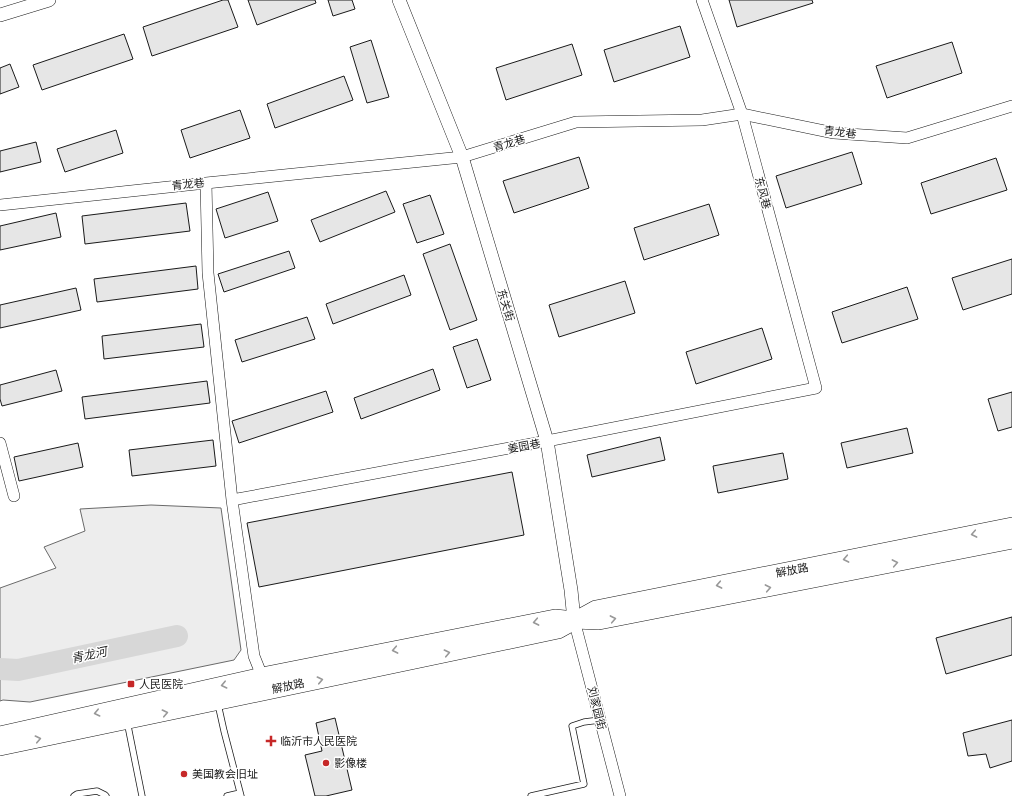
<svg xmlns="http://www.w3.org/2000/svg" width="1012" height="796" font-family="'Noto Sans','Noto Sans SC',sans-serif">
	<style>
		.green { fill: #ededed; stroke: #6a6a6a }
		.lines { fill: none; stroke-linecap: round; stroke-linejoin: round }
		.river { stroke: #d7d7d7; stroke-width: 22 }
		.building { fill: #e6e6e6; stroke: #1a1a1a }
		.service-casing { stroke: #1a1a1a; stroke-width: 7 }
		.minor-casing { stroke: #1a1a1a; stroke-width: 12 }
		.tertiary-casing { stroke: #1a1a1a; stroke-width: 14 }
		.primary-casing { stroke: #1a1a1a; stroke-width: 18 }
		.service { stroke: #fff; stroke-width: 5.5 }
		.minor { stroke: #fff; stroke-width: 11 }
		.tertiary { stroke: #fff; stroke-width: 13 }
		.primary { stroke: #fff; stroke-width: 17 }
		.oneway { stroke: #989898 }
		.poi-dot { fill: #c62828; stroke: #fff; stroke-width: 1.5 }
		.labels { text-anchor: middle; stroke-width: 3; stroke-linejoin: round; paint-order: stroke }
		.street-label { font-size: 11px; fill: #1a1a1a; stroke: #fff }
		.poi-label { font-size: 11px; fill: #1a1a1a; stroke: #fff; text-anchor: start }
		.water-label { font-size: 12px; font-style: italic; fill: #1a1a1a; stroke: #fff }
	</style>
	<rect width="100%" height="100%" fill="#fff"/>
	<!-- green -->
	<path class="green" d="M151 505 221 508 241 650 234 660 30 702 3 700 0 701V588L56 568 44 547 85 531 80 509Z"/>
	<g class="lines">
		<!-- river -->
		<path class="river" d="M0 669 18 670 177 636"/>
	</g>
	<!-- building -->
	<path class="building" d="M223 0H228L238 27 152 56 143 27Z
		M248 0H315L316 3 257 25Z
		M328 0H352L355 9 333 16Z
		M729 0H812L813 3 737 27Z
		M680 26 690 57 614 82 604 50Z
		M124 34 133 59 42 90 33 65Z
		M371 40 389 97 367 103 350 47Z
		M952 42 962 73 887 98 876 66Z
		M572 44 582 75 506 100 496 68Z
		M10 64 19 87 0 94V68Z
		M344 76 353 100 275 128 267 104Z
		M240 110 250 138 190 158 181 130Z
		M116 130 123 153 65 172 57 149Z
		M36 142 41 162 0 172V151Z
		M852 152 862 184 786 208 776 176Z
		M579 157 589 188 514 213 503 181Z
		M996 158 1007 190 931 214 921 183Z
		M386 191 395 212 320 242 311 220Z
		M268 192 278 221 225 238 216 209Z
		M430 195 444 234 417 243 403 204Z
		M186 203 190 231 85 244 82 216Z
		M709 204 719 235 644 260 634 228Z
		M56 213 61 237 0 250V226Z
		M450 244 477 320 450 330 423 254Z
		M289 251 295 268 224 292 218 274Z
		M1012 259V294L963 310 952 278Z
		M196 266 198 289 97 302 94 279Z
		M404 275 411 295 333 324 326 304Z
		M625 281 635 313 559 337 549 305Z
		M907 287 918 319 842 343 832 312Z
		M76 288 81 310 0 328V305Z
		M307 317 315 339 242 362 235 340Z
		M201 324 204 347 104 359 102 336Z
		M762 328 772 359 696 384 686 352Z
		M477 339 491 380 467 388 453 347Z
		M433 369 440 390 361 419 354 398Z
		M56 370 62 391 2 406 0 399V385Z
		M207 381 210 403 85 419 82 397Z
		M326 391 333 412 239 443 232 421Z
		M1012 392V427L998 431 988 399Z
		M907 428 913 453 847 468 841 443Z
		M660 437 665 460 592 477 587 455Z
		M213 440 216 466 132 476 129 450Z
		M78 443 83 467 19 481 14 457Z
		M783 453 788 479 718 493 713 466Z
		M512 472 524 535 259 587 247 523Z
		M1012 617V655L946 674 936 638Z
		M335 718 352 790 326 796H315L305 755 322 751 316 723Z
		M1012 720V761L990 768 986 754 968 756 963 733Z"/>
	<g class="lines">
		<defs>
			<path id="service" d="M218 704 224 731 241 796
				M127 721 142 796
				M74 796 77 794 97 791 105 795 106 796
				M227 796 240 793
				M531 796 584 784 572 726 584 722 600 720"/>
			<path id="minor" d="M206 183 208 273 232 500 254 656 262 676
				M0 205 206 183 462 157 576 122 702 120 742 114 834 133 907 138 1012 106
				M0 443 14 496
				M232 500 547 441 816 388 742 114 702 0
				M574 620 620 796"/>
			<path id="tertiary" d="M399 0 462 157 547 441 571 590 574 620
				M0 15 49 0"/>
			<path id="primary" d="M0 735 262 676 555 618 574 620 599 621 1012 540
				M0 747 558 630 596 609 1012 526"/>
		</defs>
		<!-- service casing -->
		<use href="#service" class="service-casing"/>
		<!-- minor casing -->
		<use href="#minor" class="minor-casing"/>
		<!-- tertiary casing -->
		<use href="#tertiary" class="tertiary-casing"/>
		<!-- primary casing -->
		<use href="#primary" class="primary-casing"/>
		<!-- service -->
		<use href="#service" class="service"/>
		<!-- minor -->
		<use href="#minor" class="minor"/>
		<!-- tertiary -->
		<use href="#tertiary" class="tertiary"/>
		<!-- primary -->
		<use href="#primary" class="primary"/>
	</g>
	<!-- one-way arrows -->
	<defs><path id="oneway-chevron" d="M-2-3.5L2.5 0L-2 3.5" fill="none" stroke-width="1.6" stroke-linecap="round" stroke-linejoin="round"/></defs>
	<g class="oneway">
		<use href="#oneway-chevron" transform="translate(974 534) rotate(169)"/>
		<use href="#oneway-chevron" transform="translate(846 559) rotate(169)"/>
		<use href="#oneway-chevron" transform="translate(895 563) rotate(-11)"/>
		<use href="#oneway-chevron" transform="translate(719 585) rotate(169)"/>
		<use href="#oneway-chevron" transform="translate(768 588) rotate(-11)"/>
		<use href="#oneway-chevron" transform="translate(613 619) rotate(-11)"/>
		<use href="#oneway-chevron" transform="translate(536 622) rotate(169)"/>
		<use href="#oneway-chevron" transform="translate(395 650) rotate(169)"/>
		<use href="#oneway-chevron" transform="translate(447 653) rotate(-12)"/>
		<use href="#oneway-chevron" transform="translate(320 680) rotate(-12)"/>
		<use href="#oneway-chevron" transform="translate(224 685) rotate(167)"/>
		<use href="#oneway-chevron" transform="translate(97 713) rotate(167)"/>
		<use href="#oneway-chevron" transform="translate(165 713) rotate(-12)"/>
		<use href="#oneway-chevron" transform="translate(38 739) rotate(-12)"/>
	</g>
	<!-- markers -->
	<g class="poi-dot">
		<rect x="127" y="680" width="8" height="8" rx="2"/>
		<path d="M269 735h4v4h4v4h-4v4h-4v-4h-4v-4h4z"/>
		<circle cx="326" cy="763" r="4"/>
		<circle cx="184" cy="774" r="4"/>
	</g>
	<g class="labels">
		<!-- street labels -->
		<g class="street-label">
			<text transform="translate(840 132) rotate(7)" y="4">青龙巷</text>
			<text transform="translate(509 143) rotate(-17)" y="4">青龙巷</text>
			<text transform="translate(188 184) rotate(-6)" y="4">青龙巷</text>
			<text transform="translate(763 193) rotate(75)" y="4">东风巷</text>
			<text transform="translate(506 305) rotate(73)" y="4">东关街</text>
			<text transform="translate(524 446) rotate(-11)" y="4">姜园巷</text>
			<text transform="translate(792 570) rotate(-11)" y="4">解放路</text>
			<text transform="translate(288 686) rotate(-12)" y="4">解放路</text>
			<text transform="translate(597 708) rotate(76)" y="4">刘家园街</text>
		</g>
		<!-- poi labels -->
		<g class="poi-label">
			<text x="139" y="688">人民医院</text>
			<text x="280" y="745">临沂市人民医院</text>
			<text x="334" y="767">影像楼</text>
			<text x="192" y="778">美国教会旧址</text>
		</g>
		<!-- water labels -->
		<g class="water-label">
			<text transform="translate(89 655) rotate(-12)" y="4">青龙河</text>
		</g>
	</g>
</svg>
